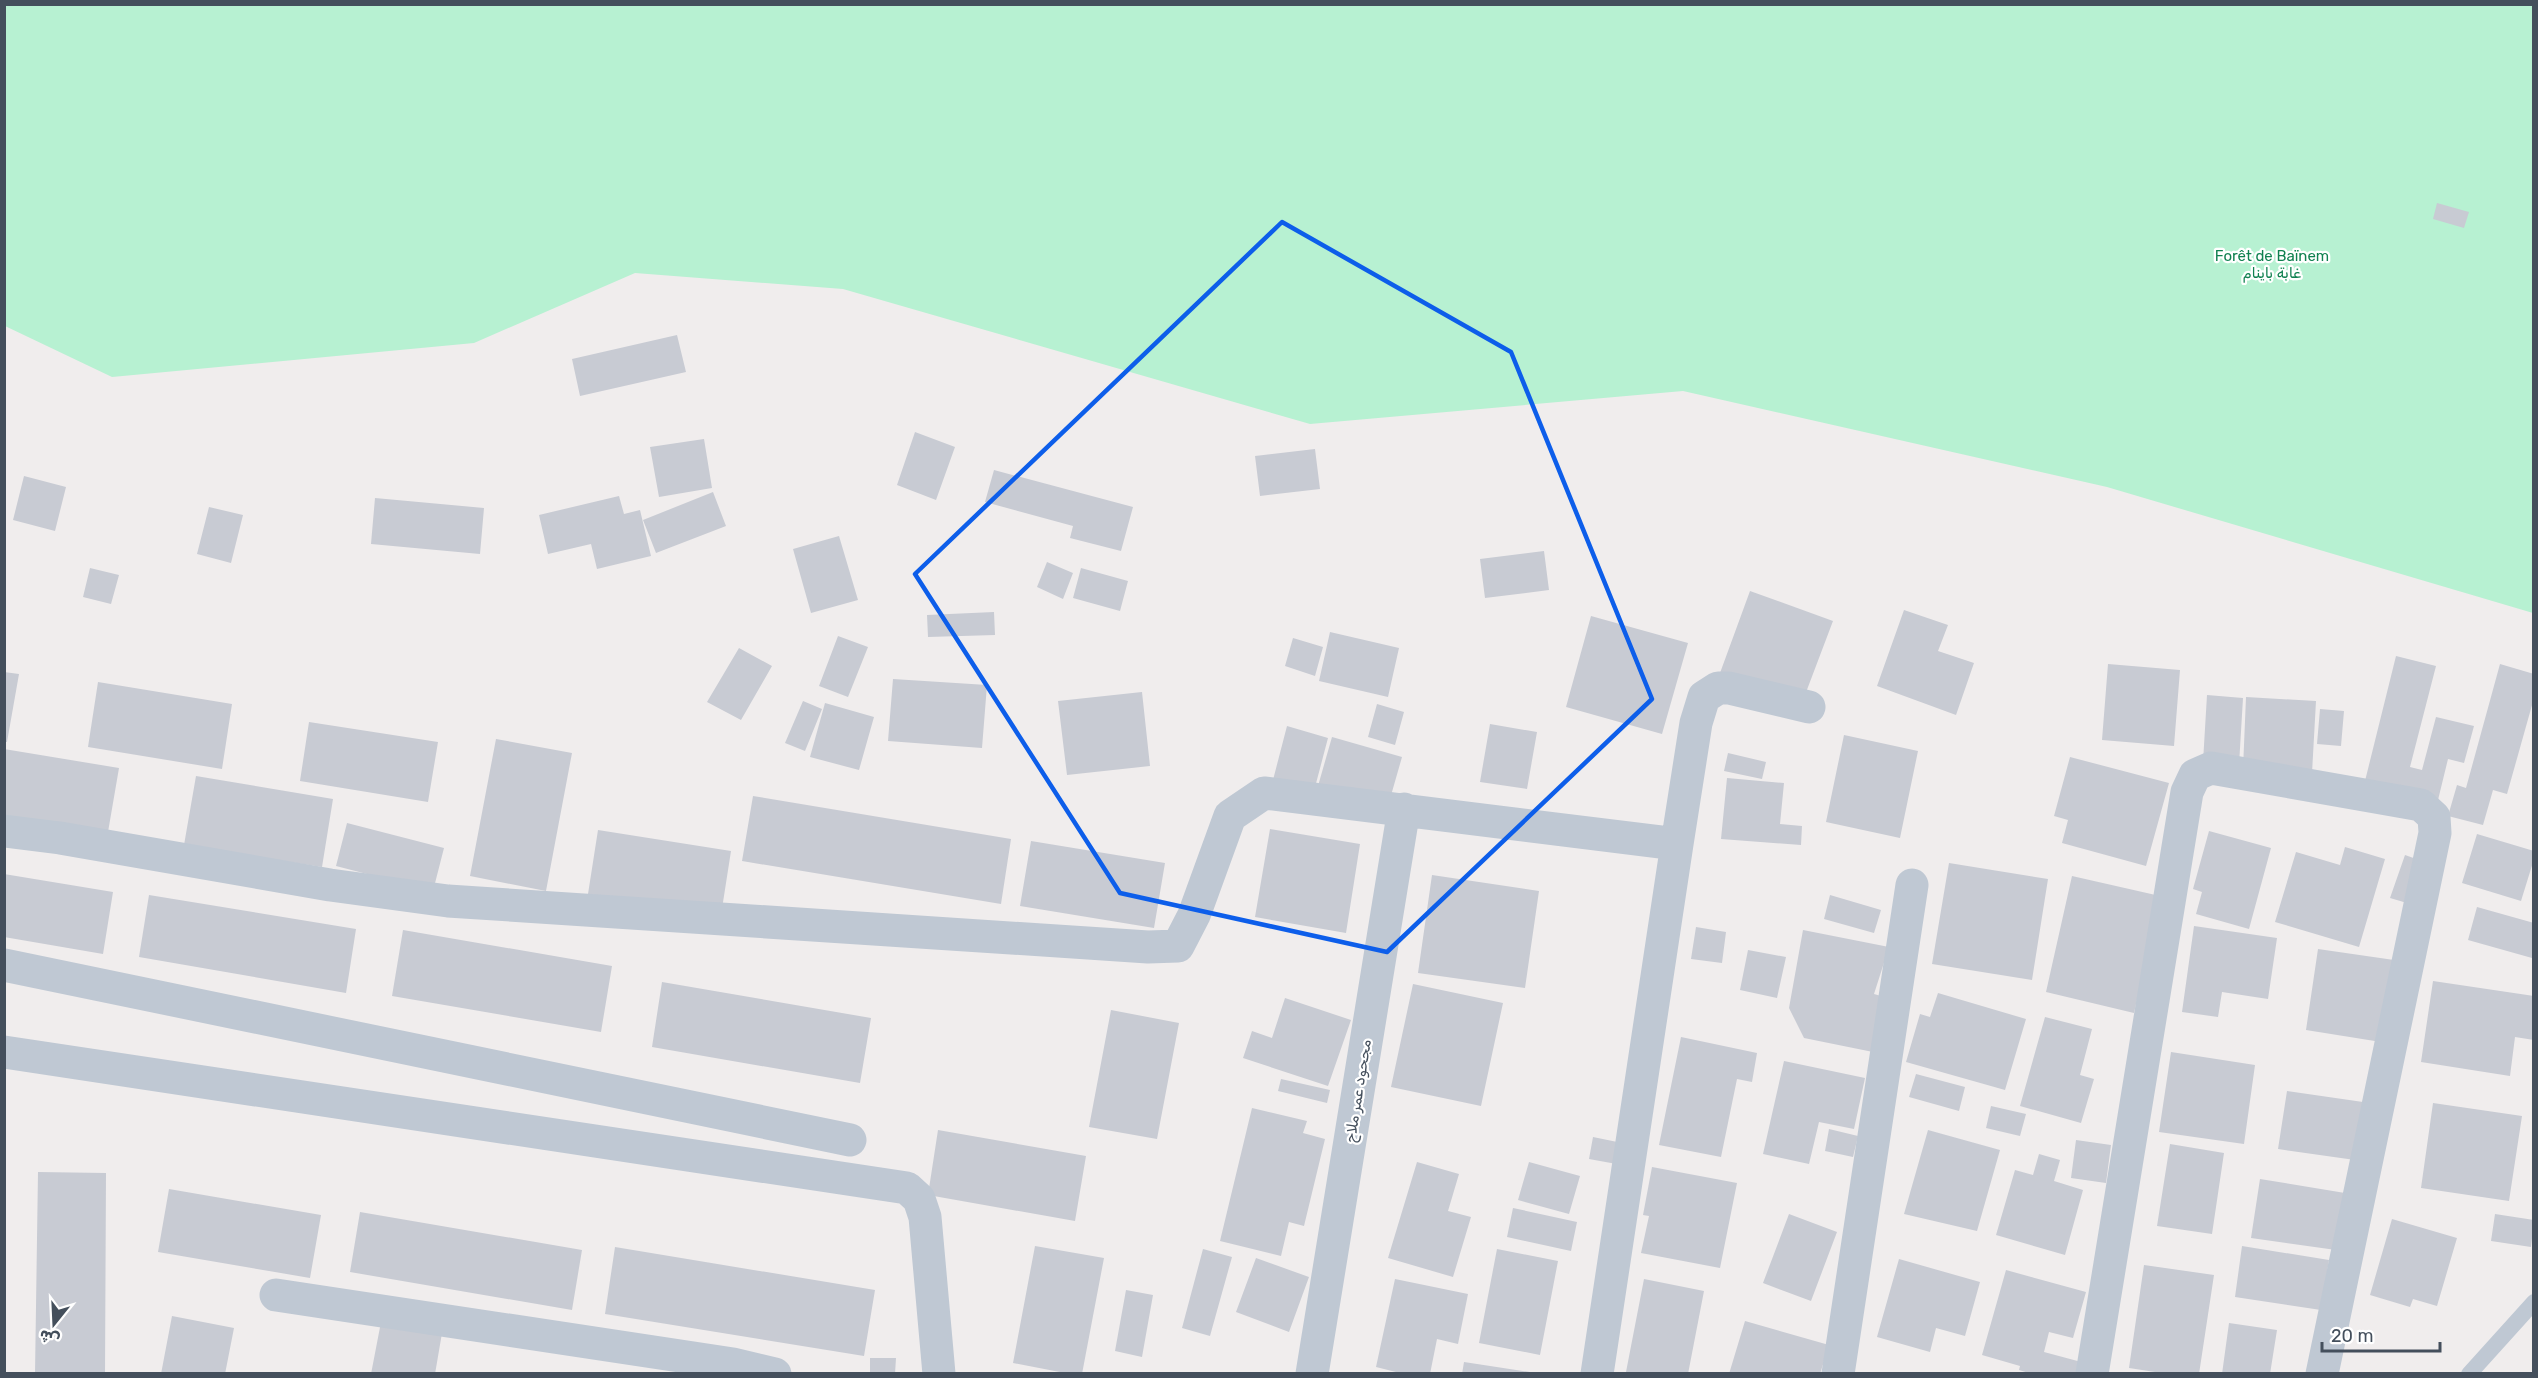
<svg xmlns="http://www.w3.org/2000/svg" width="2538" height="1378" font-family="Rubik,Cairo,sans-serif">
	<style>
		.green { fill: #b7f1d2 }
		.building { fill: #c8cbd3 }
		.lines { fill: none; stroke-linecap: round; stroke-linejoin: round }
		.lane { stroke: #bfc8d3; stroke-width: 16 }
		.street { stroke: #bfc8d3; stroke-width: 33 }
		.marked { fill: none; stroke: #0d5eea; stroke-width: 4.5; stroke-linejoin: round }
		.labels { text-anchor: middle; stroke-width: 4.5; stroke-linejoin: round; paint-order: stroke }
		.park-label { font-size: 15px; fill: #108150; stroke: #fff }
		.street-label { font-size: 15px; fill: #444f5c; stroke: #fff }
	</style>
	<rect width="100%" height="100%" fill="#f0eded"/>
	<!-- green -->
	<path class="green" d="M5 5H2533V613L2107 487 1683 391 1310 424 843 289 635 273 474 343 112 377 5 326Z"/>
	<!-- building -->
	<path class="building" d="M2437 203 2469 212 2464 228 2433 219Z
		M677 335 686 372 580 396 572 359Z
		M915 432 955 447 936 500 897 485Z
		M704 439 712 488 659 497 650 447Z
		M1315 449 1320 489 1260 496 1255 456Z
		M994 470 1133 507 1121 551 1070 538 1073 526 985 502Z
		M24 476 66 487 55 531 13 520Z
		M713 492 726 526 656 553 643 520Z
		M619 496 624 514 640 510 651 556 597 569 591 544 548 554 539 515Z
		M375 498 484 508 480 554 371 544Z
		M209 507 243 515 231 563 197 554Z
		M839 536 858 600 811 613 793 549Z
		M1544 551 1549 590 1485 598 1480 559Z
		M1047 562 1073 573 1063 599 1037 587Z
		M90 568 119 575 111 604 83 597Z
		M1081 568 1128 581 1120 611 1073 598Z
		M1750 591 1833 621 1805 695 1720 673Z
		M1904 610 1948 625 1938 651 1974 663 1956 715 1877 686Z
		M994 612 995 635 928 637 927 615Z
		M1591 616 1688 643 1662 734 1566 707Z
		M1330 632 1399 648 1388 697 1319 681Z
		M838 636 868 647 848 697 819 686Z
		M1293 638 1323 647 1315 676 1285 666Z
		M739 648 772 666 741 720 707 702Z
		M2396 656 2436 666 2410 767 2422 770 2436 717 2474 726 2464 763 2448 759 2438 800 2365 781Z
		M2108 664 2180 670 2174 746 2102 740Z
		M2500 664 2534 674V698L2507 794 2493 790 2483 825 2448 816 2457 785 2466 788Z
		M4 672 19 674 7 742H4Z
		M893 679 987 685 982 748 888 741Z
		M98 682 232 704 222 769 88 747Z
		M1142 692 1150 766 1067 775 1058 701Z
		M2207 695 2243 698 2239 765 2203 762Z
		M2246 697 2316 701 2312 773 2243 769Z
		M803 701 822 709 805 751 785 743Z
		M825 703 874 717 859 770 810 757Z
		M1377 704 1404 712 1395 745 1368 737Z
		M2320 709 2344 711 2341 746 2317 744Z
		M309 722 438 742 428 802 300 781Z
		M1490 724 1537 732 1527 789 1480 782Z
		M1287 726 1328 738 1314 791 1273 780Z
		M1844 735 1918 751 1900 838 1826 822Z
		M1332 737 1402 757 1388 806 1318 786Z
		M496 739 572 753 546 891 470 876Z
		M4 749 119 768 108 832 4 815Z
		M1728 753 1766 762 1762 779 1724 771Z
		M2070 757 2169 783 2146 866 2062 843 2068 820 2054 816Z
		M196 776 333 799 322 867 184 845Z
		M1727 778 1784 783 1780 824 1802 826 1801 845 1721 839Z
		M753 796 1011 839 1001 904 742 861Z
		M347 823 444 848 433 891 336 866Z
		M1270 829 1360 844 1346 933 1255 917Z
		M598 830 731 851 721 915 588 894Z
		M2209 831 2271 848 2249 929 2196 914 2202 892 2193 889Z
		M2477 834 2534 851V859L2521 901 2462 883Z
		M1031 841 1165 863 1154 928 1020 906Z
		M2345 847 2385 859 2359 947 2275 922 2296 852 2340 865Z
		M2405 855 2422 861 2407 903 2390 898Z
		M1949 863 2048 879 2032 980 1932 964Z
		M4 874 113 892 103 954 4 937Z
		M1432 875 1539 891 1525 988 1418 973Z
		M2072 876 2160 896 2134 1013 2046 992Z
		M149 895 356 929 346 993 139 957Z
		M1830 895 1881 910 1874 933 1824 919Z
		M2477 907 2534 923 2532 958 2468 940Z
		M2194 926 2277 938 2268 999 2222 992 2218 1017 2182 1012Z
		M1696 927 1726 932 1722 963 1691 959Z
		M403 930 612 966 601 1032 392 996Z
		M1803 930 1889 947 1874 994 1888 998 1873 1052 1804 1038 1789 1008Z
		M2318 949 2394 960 2381 1042 2306 1030Z
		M1748 950 1786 957 1777 998 1740 990Z
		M2433 981 2534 996V1040L2515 1037 2510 1076 2421 1062Z
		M662 982 871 1018 860 1083 652 1047Z
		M1413 984 1503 1003 1481 1106 1391 1087Z
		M1938 993 2026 1019 2005 1090 1906 1062 1920 1014 1930 1017Z
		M1285 998 1351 1020 1328 1086 1243 1058 1252 1031 1272 1038Z
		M1111 1010 1179 1023 1157 1139 1089 1127Z
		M2045 1017 2092 1029 2080 1075 2094 1079 2081 1123 2020 1106Z
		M1681 1037 1757 1053 1752 1082 1737 1079 1721 1157 1659 1145Z
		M2171 1052 2255 1065 2244 1144 2159 1132Z
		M1784 1061 1865 1078 1854 1129 1819 1122 1809 1164 1763 1154Z
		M1916 1074 1965 1087 1959 1111 1909 1097Z
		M1281 1079 1330 1090 1327 1103 1278 1091Z
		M2287 1091 2363 1102 2355 1160 2278 1149Z
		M2433 1103 2522 1116 2509 1201 2421 1188Z
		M1991 1106 2026 1114 2020 1136 1986 1128Z
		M1252 1108 1307 1121 1303 1133 1325 1139 1304 1226 1289 1222 1281 1256 1220 1241Z
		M1829 1129 1858 1136 1853 1157 1825 1151Z
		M938 1130 1086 1156 1075 1221 928 1195Z
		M1928 1130 2000 1150 1977 1231 1904 1214Z
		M1593 1137 1627 1144 1622 1165 1589 1159Z
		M2076 1140 2111 1145 2106 1183 2071 1178Z
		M2170 1144 2224 1153 2212 1234 2157 1226Z
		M2039 1154 2060 1160 2054 1181 2083 1190 2065 1255 1996 1235 2015 1170 2033 1175Z
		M1417 1162 1459 1174 1448 1211 1471 1217 1453 1277 1388 1258Z
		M1529 1162 1580 1176 1569 1214 1518 1200Z
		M1652 1167 1737 1183 1720 1268 1641 1253 1649 1216 1643 1215Z
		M38 1172 106 1173 105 1374H35Z
		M2260 1179 2345 1193 2336 1250 2251 1238Z
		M169 1189 321 1215 310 1278 158 1252Z
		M1513 1208 1577 1222 1571 1251 1507 1237Z
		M360 1212 582 1250 572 1310 350 1272Z
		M1789 1214 1837 1232 1811 1301 1763 1283Z
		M2495 1214 2534 1220 2531 1247 2491 1241Z
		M2392 1219 2457 1238 2437 1306 2413 1299 2410 1307 2370 1295Z
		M1035 1246 1104 1258 1082 1374H1070L1013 1363Z
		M2242 1246 2329 1260 2321 1310 2235 1297Z
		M615 1247 875 1290 864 1356 605 1314Z
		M1203 1249 1232 1257 1210 1336 1182 1328Z
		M1497 1249 1558 1261 1540 1355 1479 1343Z
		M1256 1258 1309 1277 1289 1332 1236 1312Z
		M1899 1259 1980 1282 1965 1336 1936 1328 1930 1352 1877 1337Z
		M2144 1265 2214 1275 2199 1374H2168L2129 1368Z
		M2006 1270 2086 1292 2073 1338 2049 1332 2044 1352 2085 1363 2082 1374H2032L2019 1370 2020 1366 1982 1355Z
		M1395 1279 1468 1294 1458 1344 1437 1339 1430 1374H1404L1376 1367Z
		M1644 1279 1704 1291 1688 1374 1626 1372Z
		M1126 1290 1153 1295 1142 1357 1115 1351Z
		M172 1316 234 1328 225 1374H161Z
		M1745 1321 1829 1345 1820 1374H1729Z
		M381 1322 442 1333 435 1374H371Z
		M2229 1323 2277 1330 2270 1374H2222Z
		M870 1358H896L895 1374H870Z
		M1464 1362 1530 1372V1374H1462Z"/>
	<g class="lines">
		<!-- lane -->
		<path class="lane" d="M2469 1374 2534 1302"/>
		<!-- street -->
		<path class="street" d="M4 831 60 838 330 885 448 901 1148 947 1178 946 1194 915 1230 816 1264 793 1677 844
			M4 965 850 1140
			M4 1052 907 1188 919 1199 925 1217 939 1374
			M276 1295 733 1364 775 1374
			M1312 1374 1404 809
			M1597 1374 1677 844 1696 723 1704 697 1718 688H1729L1809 707
			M1838 1374 1912 885
			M2092 1374 2187 792 2195 775 2211 768 2421 805 2434 817 2435 833 2322 1374"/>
	</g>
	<!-- marked area -->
	<path class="marked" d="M1282 222 1511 352 1652 699 1387 952 1120 893 915 574Z"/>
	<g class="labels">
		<!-- park labels -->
		<g class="park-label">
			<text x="2272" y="261">Forêt de Baïnem<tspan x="2272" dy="17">غابة باينام</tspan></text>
		</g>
		<!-- street labels -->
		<g class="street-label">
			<text transform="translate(1358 1091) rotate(-81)" y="5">مجحود عمر ملاح</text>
		</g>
	</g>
	<!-- border -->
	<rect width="2538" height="1378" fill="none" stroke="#444f5c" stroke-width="12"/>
	<!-- north arrow -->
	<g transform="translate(54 1324) rotate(198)" stroke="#ffffff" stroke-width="4.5" paint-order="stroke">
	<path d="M0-4.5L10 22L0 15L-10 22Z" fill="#444f5c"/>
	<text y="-9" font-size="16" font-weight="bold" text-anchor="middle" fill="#444f5c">ش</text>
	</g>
	<!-- scale -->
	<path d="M2322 1342v9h118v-9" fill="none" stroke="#444f5c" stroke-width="3"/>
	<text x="2331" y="1342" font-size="18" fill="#444f5c" stroke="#ffffff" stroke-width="4.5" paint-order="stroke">20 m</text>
</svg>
